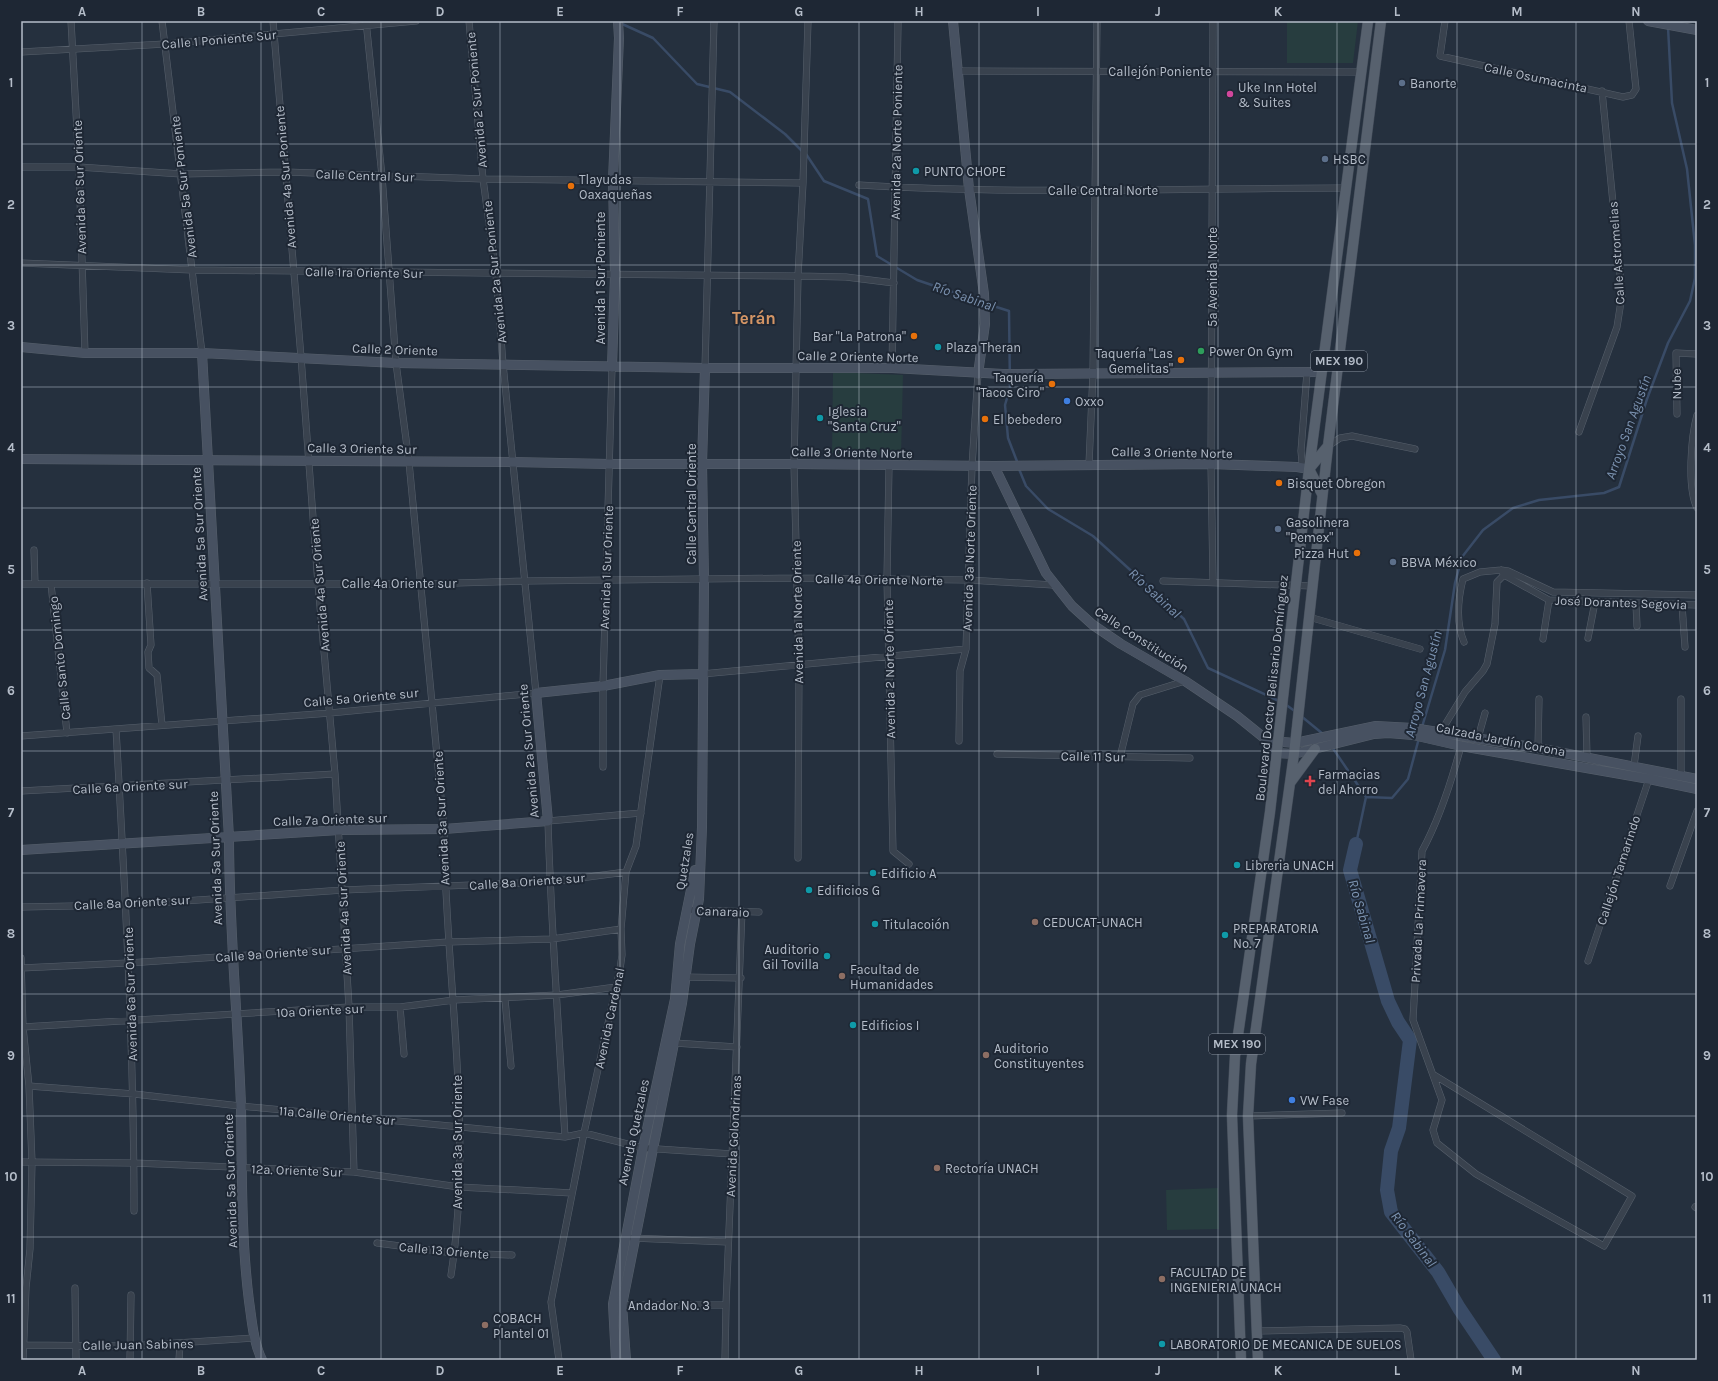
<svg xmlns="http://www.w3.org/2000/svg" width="1718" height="1381" font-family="Karla,sans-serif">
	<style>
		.green { fill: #273d3f }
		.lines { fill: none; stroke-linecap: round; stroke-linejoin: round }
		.stream { stroke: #394b66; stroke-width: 2.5 }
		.river { stroke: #394b66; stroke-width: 14 }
		.street-casing { stroke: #57606c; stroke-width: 7 }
		.secondary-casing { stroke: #57606c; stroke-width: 10 }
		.primary-casing { stroke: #424b58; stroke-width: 11 }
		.street { stroke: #39424e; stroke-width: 6 }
		.secondary { stroke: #475161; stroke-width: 9 }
		.primary { stroke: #57616e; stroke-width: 10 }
		.grid { fill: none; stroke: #b5bdc9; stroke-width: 1; stroke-opacity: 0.55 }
		.service-dot { fill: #5c6f8a; stroke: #1e2734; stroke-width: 1.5 }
		.hotel-dot { fill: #d1479c; stroke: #1e2734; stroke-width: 1.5 }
		.culture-dot { fill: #0f9aa8; stroke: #1e2734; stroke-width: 1.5 }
		.food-dot { fill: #e8710a; stroke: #1e2734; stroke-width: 1.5 }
		.leisure-dot { fill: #2e9e5b; stroke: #1e2734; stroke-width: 1.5 }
		.shop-dot { fill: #3f7fe0; stroke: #1e2734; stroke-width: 1.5 }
		.health-dot { fill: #e0444e; stroke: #1e2734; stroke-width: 1.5 }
		.education-dot { fill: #8d6e63; stroke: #1e2734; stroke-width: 1.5 }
		.labels { text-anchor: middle; stroke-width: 4; stroke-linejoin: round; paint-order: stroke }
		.shield { fill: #1e2734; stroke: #88909c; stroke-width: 1 }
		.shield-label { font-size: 12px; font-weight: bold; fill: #b5bdc9 }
		.street-label { font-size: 13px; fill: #b5bdc9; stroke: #1e2734 }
		.poi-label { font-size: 13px; fill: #b5bdc9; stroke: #1e2734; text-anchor: start }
		.water-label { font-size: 14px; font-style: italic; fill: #7c93b1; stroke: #1e2734 }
		.district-label { font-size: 17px; font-weight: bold; fill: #d49565; stroke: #1e2734 }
		.neatline { fill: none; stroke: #b5bdc9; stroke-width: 1.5 }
		.grid-label { font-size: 13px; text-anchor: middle; font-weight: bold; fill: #b5bdc9 }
	</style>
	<rect width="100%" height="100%" fill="#25303e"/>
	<!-- green -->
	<path class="green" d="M1287 21H1358L1353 63H1287Z
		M833 372 903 375 901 456 832 453Z
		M1218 1188 1219 1229 1167 1230 1166 1190Z"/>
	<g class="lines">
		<!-- stream -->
		<path class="stream" d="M620 23 653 38 697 84 730 92 785 134 802 151
			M806 154 824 181 868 199 877 256 917 280 982 302
			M987 304 1009 311 1010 388 1005 405 1008 438 1018 464
			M1019 469 1026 486 1048 509 1093 536 1184 619 1208 668 1279 701
			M1285 704 1296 712
			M1301 716 1323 734
			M1422 727 1445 650 1455 583 1462 557 1483 530 1513 508 1539 500 1604 493 1619 487 1647 399 1668 343 1690 301 1695 278V245L1687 169 1672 103 1668 27
			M1332 747 1366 797 1356 844
			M1366 797 1392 798 1408 779 1419 738"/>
		<!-- river -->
		<path class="river" d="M1356 844 1350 870 1388 1001 1398 1022 1410 1040 1399 1128 1391 1151 1387 1190 1391 1212 1438 1272 1459 1308 1494 1360"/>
		<defs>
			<path id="street" d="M71 21 79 167 85 353
				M162 21 202 353
				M273 21 301 357 318 584 335 774 349 1007 354 1172
				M366 21 382 176 396 363 409 462 444 829C445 977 474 1127 451 1275
				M1445 21 1440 56 1623 97 1632 95 1636 89 1629 21
				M21 52 165 44 416 21
				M958 71 1362 72
				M21 167H79L181 174 286 172 483 179 803 183
				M859 185C1021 195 1185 188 1347 188
				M21 263 192 270 798 276 846 277 894 283
				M705 368 714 21
				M892 368C894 253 897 137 898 21
				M1307 372 1301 451 1302 462 1309 469
				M1677 414 1676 353 1697 354
				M1697 415C1691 437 1687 488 1697 508
				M1579 432 1617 327 1622 295 1602 91
				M1328 446 1340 438 1352 436 1415 449
				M1089 464 1093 373 1097 21
				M889 466 887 579 893 851 909 864
				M34 550 35 584
				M1501 570 1504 575 1549 600 1697 605
				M1163 581 1313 586
				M1213 582 1211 464 1213 21
				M147 583 151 645 148 652 149 668 157 675 162 725
				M21 584H420L525 581 797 578 969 580 1053 585
				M51 584 67 733
				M1636 604 1637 626
				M1682 605 1685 647
				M1309 617 1420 649
				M1588 638 1595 602
				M1543 639 1549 600
				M1464 642C1456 623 1458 599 1463 579L1480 572 1501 570 1508 571 1553 592 1697 595
				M702 674 966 649
				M1681 699V776
				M1586 717 1587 757
				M116 729C125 890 134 1050 134 1211
				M1440 733 1465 692 1483 671 1487 664 1495 624 1497 582 1506 573
				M21 736 330 713 536 693 503 364 496 274 483 179 469 21
				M1478 738 1485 713
				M959 741 960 671 966 649 972 466 978 374
				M1538 748 1539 699
				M997 754 1190 758
				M1120 757 1133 704 1140 695 1185 681
				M1634 766 1638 736
				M603 767V686L612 367
				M21 791 335 774
				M798 858 799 665 794 464 798 276 803 183 808 21
				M1670 886 1697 811
				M21 907 126 905 343 890 550 882 626 872
				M688 910 759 912
				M21 958 23 1027 29 1086 32 1162 30 1249 26 1288 23 1360
				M1588 961 1649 779
				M21 968 128 963 448 942 552 939 621 929
				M682 977 741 978
				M505 999 511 1066
				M400 1007 404 1054
				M23 1027 349 1007H400L454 1000 557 995 616 987
				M674 1043 737 1047
				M1434 1075 1632 1196 1604 1246 1507 1192 1476 1174 1437 1143 1433 1130 1442 1100 1413 1020 1422 851C1440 818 1451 783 1461 746
				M29 1086 134 1094 240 1106 565 1137 584 1133 643 1148 732 1154
				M1248 1116 1342 1113
				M565 1137C559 1031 551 927 548 821L641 813
				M21 1162 134 1163 354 1172 459 1187 572 1193
				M1695 1207 1697 1208
				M632 1238 728 1242
				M377 1243 454 1253 512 1255
				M75 1288 76 1360
				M619 1305H726
				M1256 1331 1400 1328 1405 1329 1407 1332 1411 1360
				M21 1345 130 1346 254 1338
				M130 1360 131 1295
				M179 1360 180 1344
				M559 1360 551 1302 584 1133 620 969 622 955 621 929 626 872 636 846 660 675
				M725 1360 726 1305 742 911"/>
			<path id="secondary" d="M953 21 969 189 984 294 985 324 978 374
				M1648 21 1697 30
				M21 347 85 353H202L396 363 705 368H892L1003 374 1322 372
				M202 353 229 838C229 928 238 1017 241 1107 242 1172 241 1237 249 1301 252 1321 253 1341 262 1360
				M612 367 615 275 613 180 619 38 618 21
				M21 459 512 462 609 464H794L994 466 1211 464 1297 467 1309 469
				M996 470 1046 573 1072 606 1093 625 1121 644 1185 681 1237 716 1268 741 1276 753 1294 754 1374 734 1388 733 1413 735 1461 746 1649 779 1697 789
				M1271 741 1295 743 1376 726 1413 728 1538 748 1697 779
				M21 850 339 830 444 829 548 821 536 693 603 686 660 675 702 674
				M616 1360 613 1304 643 1148 675 999 680 944 695 870
				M626 1360 622 1305 682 1003 690 944 699 899 702 827 704 580 702 463 705 368"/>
			<path id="primary" d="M1322 494 1309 469 1328 446
				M1290 783 1315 749
				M1241 1360 1232 1115 1235 1056 1270 812 1309 469 1368 21
				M1258 1360 1248 1116 1251 1064 1294 754 1328 446 1381 21"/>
		</defs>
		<!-- street casing -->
		<use href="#street" class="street-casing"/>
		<!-- secondary casing -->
		<use href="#secondary" class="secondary-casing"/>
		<!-- primary casing -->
		<use href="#primary" class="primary-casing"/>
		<!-- street -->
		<use href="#street" class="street"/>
		<!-- secondary -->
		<use href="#secondary" class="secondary"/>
		<!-- primary -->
		<use href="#primary" class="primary"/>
	</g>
	<!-- grid -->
	<path class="grid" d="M142 21V1360M261 21V1360M381 21V1360M500 21V1360M620 21V1360M739 21V1360M859 21V1360M979 21V1360M1098 21V1360M1218 21V1360M1337 21V1360M1457 21V1360M1576 21V1360M21 144H1697M21 265H1697M21 387H1697M21 508H1697M21 630H1697M21 751H1697M21 873H1697M21 994H1697M21 1116H1697M21 1237H1697"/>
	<!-- markers -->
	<g class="service-dot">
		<circle cx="1402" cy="83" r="4"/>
		<circle cx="1325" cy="159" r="4"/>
		<circle cx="1278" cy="529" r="4"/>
		<circle cx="1393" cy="562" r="4"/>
	</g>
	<circle class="hotel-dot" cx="1230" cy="94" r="4"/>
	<g class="culture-dot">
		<circle cx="916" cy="171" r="4"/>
		<circle cx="938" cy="347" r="4"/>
		<circle cx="820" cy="418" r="4"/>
		<circle cx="1237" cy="865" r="4"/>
		<circle cx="873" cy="873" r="4"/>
		<circle cx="809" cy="890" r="4"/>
		<circle cx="875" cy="924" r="4"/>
		<circle cx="1225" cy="935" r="4"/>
		<circle cx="827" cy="956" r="4"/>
		<circle cx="853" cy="1025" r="4"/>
		<circle cx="1162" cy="1344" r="4"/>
	</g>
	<g class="food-dot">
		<circle cx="571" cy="186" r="4"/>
		<circle cx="914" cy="336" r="4"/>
		<circle cx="1181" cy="360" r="4"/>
		<circle cx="1052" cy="384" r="4"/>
		<circle cx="985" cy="419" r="4"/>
		<circle cx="1279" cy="483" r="4"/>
		<circle cx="1357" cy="553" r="4"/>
	</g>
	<circle class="leisure-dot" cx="1201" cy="351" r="4"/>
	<g class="shop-dot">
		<circle cx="1067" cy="401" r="4"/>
		<circle cx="1292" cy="1100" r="4"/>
	</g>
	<path class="health-dot" d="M1308 775h4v4h4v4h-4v4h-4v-4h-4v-4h4z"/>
	<g class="education-dot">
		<circle cx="1035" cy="922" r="4"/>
		<circle cx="842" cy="976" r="4"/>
		<circle cx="986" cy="1055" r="4"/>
		<circle cx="937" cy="1168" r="4"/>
		<circle cx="1162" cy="1279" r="4"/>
		<circle cx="485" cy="1325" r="4"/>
	</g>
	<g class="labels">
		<!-- shield labels -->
		<g class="shield">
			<rect x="1311" y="351" width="56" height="20" rx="3"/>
			<rect x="1209" y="1034" width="56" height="20" rx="3"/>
		</g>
		<g class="shield-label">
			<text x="1339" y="365">MEX 190</text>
			<text x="1237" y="1048">MEX 190</text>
		</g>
		<!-- street labels -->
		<g class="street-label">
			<text transform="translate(219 39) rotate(-5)" y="5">Calle 1 Poniente Sur</text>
			<text x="1160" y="76">Callejón Poniente</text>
			<text transform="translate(1536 77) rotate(12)" y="5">Calle Osumacinta</text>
			<text transform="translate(476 100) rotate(-95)" y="5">Avenida 2 Sur Poniente</text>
			<text transform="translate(896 142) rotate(-89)" y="5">Avenida 2a Norte Poniente</text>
			<text transform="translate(365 175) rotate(2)" y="5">Calle Central Sur</text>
			<text transform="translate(285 177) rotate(-95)" y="5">Avenida 4a Sur Poniente</text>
			<text transform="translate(79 187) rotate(-92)" y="5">Avenida 6a Sur Oriente</text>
			<text transform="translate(183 187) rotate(-97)" y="5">Avenida 5a Sur Poniente</text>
			<text x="1103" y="195">Calle Central Norte</text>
			<text transform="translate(1616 253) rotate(-94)" y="5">Calle Astromelias</text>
			<text transform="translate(364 272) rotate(1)" y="5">Calle 1ra Oriente Sur</text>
			<text transform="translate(494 272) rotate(-96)" y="5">Avenida 2a Sur Poniente</text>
			<text transform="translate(1212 277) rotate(-90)" y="5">5a Avenida Norte</text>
			<text transform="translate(600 278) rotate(-90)" y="5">Avenida 1 Sur Poniente</text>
			<text transform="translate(395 349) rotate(2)" y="5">Calle 2 Oriente</text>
			<text transform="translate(858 356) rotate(1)" y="5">Calle 2 Oriente Norte</text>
			<text transform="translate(1676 384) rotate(-91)" y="5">Nube</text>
			<text transform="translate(362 448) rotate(1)" y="5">Calle 3 Oriente Sur</text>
			<text transform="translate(852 452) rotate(1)" y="5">Calle 3 Oriente Norte</text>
			<text transform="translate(1172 452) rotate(1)" y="5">Calle 3 Oriente Norte</text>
			<text transform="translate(691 504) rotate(-90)" y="5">Calle Central Oriente</text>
			<text transform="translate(199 534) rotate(-93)" y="5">Avenida 5a Sur Oriente</text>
			<text transform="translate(969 558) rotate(-88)" y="5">Avenida 3a Norte Oriente</text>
			<text transform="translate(606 567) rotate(-88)" y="5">Avenida 1 Sur Oriente</text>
			<text transform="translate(879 579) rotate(1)" y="5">Calle 4a Oriente Norte</text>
			<text x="399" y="588">Calle 4a Oriente sur</text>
			<text transform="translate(319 585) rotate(-95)" y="5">Avenida 4a Sur Oriente</text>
			<text transform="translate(1621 602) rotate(2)" y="5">José Dorantes Segovia</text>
			<text transform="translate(797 612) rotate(-91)" y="5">Avenida 1a Norte Oriente</text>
			<text transform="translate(1142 639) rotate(33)" y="5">Calle Constitución</text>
			<text transform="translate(59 658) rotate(-96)" y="5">Calle Santo Domingo</text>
			<text transform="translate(889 669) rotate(-91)" y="5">Avenida 2 Norte Oriente</text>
			<text transform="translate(1271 688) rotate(-84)" y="5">Boulevard Doctor Belisario Domínguez</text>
			<text transform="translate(361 697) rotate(-5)" y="5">Calle 5a Oriente sur</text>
			<text transform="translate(1501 739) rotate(11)" y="5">Calzada Jardín Corona</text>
			<text transform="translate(528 751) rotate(-95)" y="5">Avenida 2a Sur Oriente</text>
			<text transform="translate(1093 756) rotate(1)" y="5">Calle 11 Sur</text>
			<text transform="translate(130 786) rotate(-3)" y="5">Calle 6a Oriente sur</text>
			<text transform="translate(441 818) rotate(-93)" y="5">Avenida 3a Sur Oriente</text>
			<text transform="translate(330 819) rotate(-2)" y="5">Calle 7a Oriente sur</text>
			<text transform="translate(215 858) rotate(-92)" y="5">Avenida 5a Sur Oriente</text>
			<text transform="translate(684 861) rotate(-81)" y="5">Quetzales</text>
			<text transform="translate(1618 870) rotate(-72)" y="5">Callejón Tamarindo</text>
			<text transform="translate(527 881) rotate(-4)" y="5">Calle 8a Oriente sur</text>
			<text transform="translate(132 902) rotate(-3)" y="5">Calle 8a Oriente sur</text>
			<text transform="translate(343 908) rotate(-93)" y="5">Avenida 4a Sur Oriente</text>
			<text transform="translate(723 911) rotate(2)" y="5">Canaraio</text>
			<text transform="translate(1418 921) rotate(-87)" y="5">Privada La Primavera</text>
			<text transform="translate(273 953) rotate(-4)" y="5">Calle 9a Oriente sur</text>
			<text transform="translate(130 994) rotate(-92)" y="5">Avenida 6a Sur Oriente</text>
			<text transform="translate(320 1010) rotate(-3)" y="5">10a Oriente sur</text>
			<text transform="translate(609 1018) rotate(-78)" y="5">Avenida Cardenal</text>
			<text transform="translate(337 1115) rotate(5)" y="5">11a Calle Oriente sur</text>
			<text transform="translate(633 1132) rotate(-78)" y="5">Avenida Quetzales</text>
			<text transform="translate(733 1136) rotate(-87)" y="5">Avenida Golondrinas</text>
			<text transform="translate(457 1142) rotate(-90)" y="5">Avenida 3a Sur Oriente</text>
			<text transform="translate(297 1170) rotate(2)" y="5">12a. Oriente Sur</text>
			<text transform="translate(230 1181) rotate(-92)" y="5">Avenida 5a Sur Oriente</text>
			<text transform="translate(444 1250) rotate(5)" y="5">Calle 13 Oriente</text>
			<text x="669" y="1310">Andador No. 3</text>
			<text transform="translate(138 1344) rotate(-1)" y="5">Calle Juan Sabines</text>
		</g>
		<!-- poi labels -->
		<g class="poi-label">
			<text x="1410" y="88">Banorte</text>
			<text x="1238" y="92">Uke Inn Hotel<tspan x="1238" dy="15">&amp; Suites</tspan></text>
			<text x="1333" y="164">HSBC</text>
			<text x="924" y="176">PUNTO CHOPE</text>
			<text x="579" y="184">Tlayudas<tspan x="579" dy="15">Oaxaqueñas</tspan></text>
			<text x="906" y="341" text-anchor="end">Bar "La Patrona"</text>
			<text x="946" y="352">Plaza Theran</text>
			<text x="1209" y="356">Power On Gym</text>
			<text x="1173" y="358" text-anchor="end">Taquería "Las<tspan x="1173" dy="15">Gemelitas"</tspan></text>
			<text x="1044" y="382" text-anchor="end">Taquería<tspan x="1044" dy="15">"Tacos Ciro"</tspan></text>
			<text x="1075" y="406">Oxxo</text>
			<text x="828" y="416">Iglesia<tspan x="828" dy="15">"Santa Cruz"</tspan></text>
			<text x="993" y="424">El bebedero</text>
			<text x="1287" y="488">Bisquet Obregon</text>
			<text x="1286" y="527">Gasolinera<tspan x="1286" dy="15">"Pemex"</tspan></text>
			<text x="1349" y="558" text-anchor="end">Pizza Hut</text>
			<text x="1401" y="567">BBVA México</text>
			<text x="1318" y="779">Farmacias<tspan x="1318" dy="15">del Ahorro</tspan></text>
			<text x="1245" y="870">Libreria UNACH</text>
			<text x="881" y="878">Edificio A</text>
			<text x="817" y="895">Edificios G</text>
			<text x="1043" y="927">CEDUCAT-UNACH</text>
			<text x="883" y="929">Titulacoión</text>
			<text x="1233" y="933">PREPARATORIA<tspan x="1233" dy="15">No. 7</tspan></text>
			<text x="819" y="954" text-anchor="end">Auditorio<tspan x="819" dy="15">Gil Tovilla</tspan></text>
			<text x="850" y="974">Facultad de<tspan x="850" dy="15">Humanidades</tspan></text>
			<text x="861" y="1030">Edificios I</text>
			<text x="994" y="1053">Auditorio<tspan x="994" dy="15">Constituyentes</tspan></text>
			<text x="1300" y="1105">VW Fase</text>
			<text x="945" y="1173">Rectoría UNACH</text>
			<text x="1170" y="1277">FACULTAD DE<tspan x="1170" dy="15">INGENIERIA UNACH</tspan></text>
			<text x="493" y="1323">COBACH<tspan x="493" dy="15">Plantel 01</tspan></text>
			<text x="1170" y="1349">LABORATORIO DE MECANICA DE SUELOS</text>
		</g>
		<!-- water labels -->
		<g class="water-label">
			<text transform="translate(964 296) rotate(19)" y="5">Río Sabinal</text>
			<text transform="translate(1628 427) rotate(-70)" y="5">Arroyo San Agustín</text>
			<text transform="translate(1155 593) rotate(43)" y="5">Río Sabinal</text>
			<text transform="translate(1423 684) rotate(-75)" y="5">Arroyo San Agustín</text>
			<text transform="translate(1362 911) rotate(74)" y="5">Río Sabinal</text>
			<text transform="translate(1414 1239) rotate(53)" y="5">Río Sabinal</text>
		</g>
		<!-- district labels -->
		<g class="district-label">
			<text x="754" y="324">Terán</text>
		</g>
	</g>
	<!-- border -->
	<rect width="1718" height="1381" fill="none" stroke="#1e2734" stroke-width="44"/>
	<rect x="22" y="22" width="1674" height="1337" class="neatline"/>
	<g class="grid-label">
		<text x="82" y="16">A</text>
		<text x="201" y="16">B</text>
		<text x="321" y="16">C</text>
		<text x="440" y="16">D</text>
		<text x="560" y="16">E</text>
		<text x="680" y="16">F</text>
		<text x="799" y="16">G</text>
		<text x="919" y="16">H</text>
		<text x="1038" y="16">I</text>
		<text x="1158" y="16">J</text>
		<text x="1278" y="16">K</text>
		<text x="1397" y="16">L</text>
		<text x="1517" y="16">M</text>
		<text x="1636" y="16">N</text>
		<text x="11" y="87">1</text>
		<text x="1707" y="87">1</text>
		<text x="11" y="209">2</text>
		<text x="1707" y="209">2</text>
		<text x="11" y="330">3</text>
		<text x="1707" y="330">3</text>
		<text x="11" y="452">4</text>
		<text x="1707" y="452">4</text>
		<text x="11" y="574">5</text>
		<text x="1707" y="574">5</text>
		<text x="11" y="695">6</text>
		<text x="1707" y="695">6</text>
		<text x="11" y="817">7</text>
		<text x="1707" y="817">7</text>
		<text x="11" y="938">8</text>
		<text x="1707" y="938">8</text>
		<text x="11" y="1060">9</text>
		<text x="1707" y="1060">9</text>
		<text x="11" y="1181">10</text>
		<text x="1707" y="1181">10</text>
		<text x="11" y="1303">11</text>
		<text x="1707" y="1303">11</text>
		<text x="82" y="1375">A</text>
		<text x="201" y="1375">B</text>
		<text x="321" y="1375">C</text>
		<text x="440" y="1375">D</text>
		<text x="560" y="1375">E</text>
		<text x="680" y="1375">F</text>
		<text x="799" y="1375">G</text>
		<text x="919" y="1375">H</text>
		<text x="1038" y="1375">I</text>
		<text x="1158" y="1375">J</text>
		<text x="1278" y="1375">K</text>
		<text x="1397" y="1375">L</text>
		<text x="1517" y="1375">M</text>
		<text x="1636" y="1375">N</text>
	</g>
</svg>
